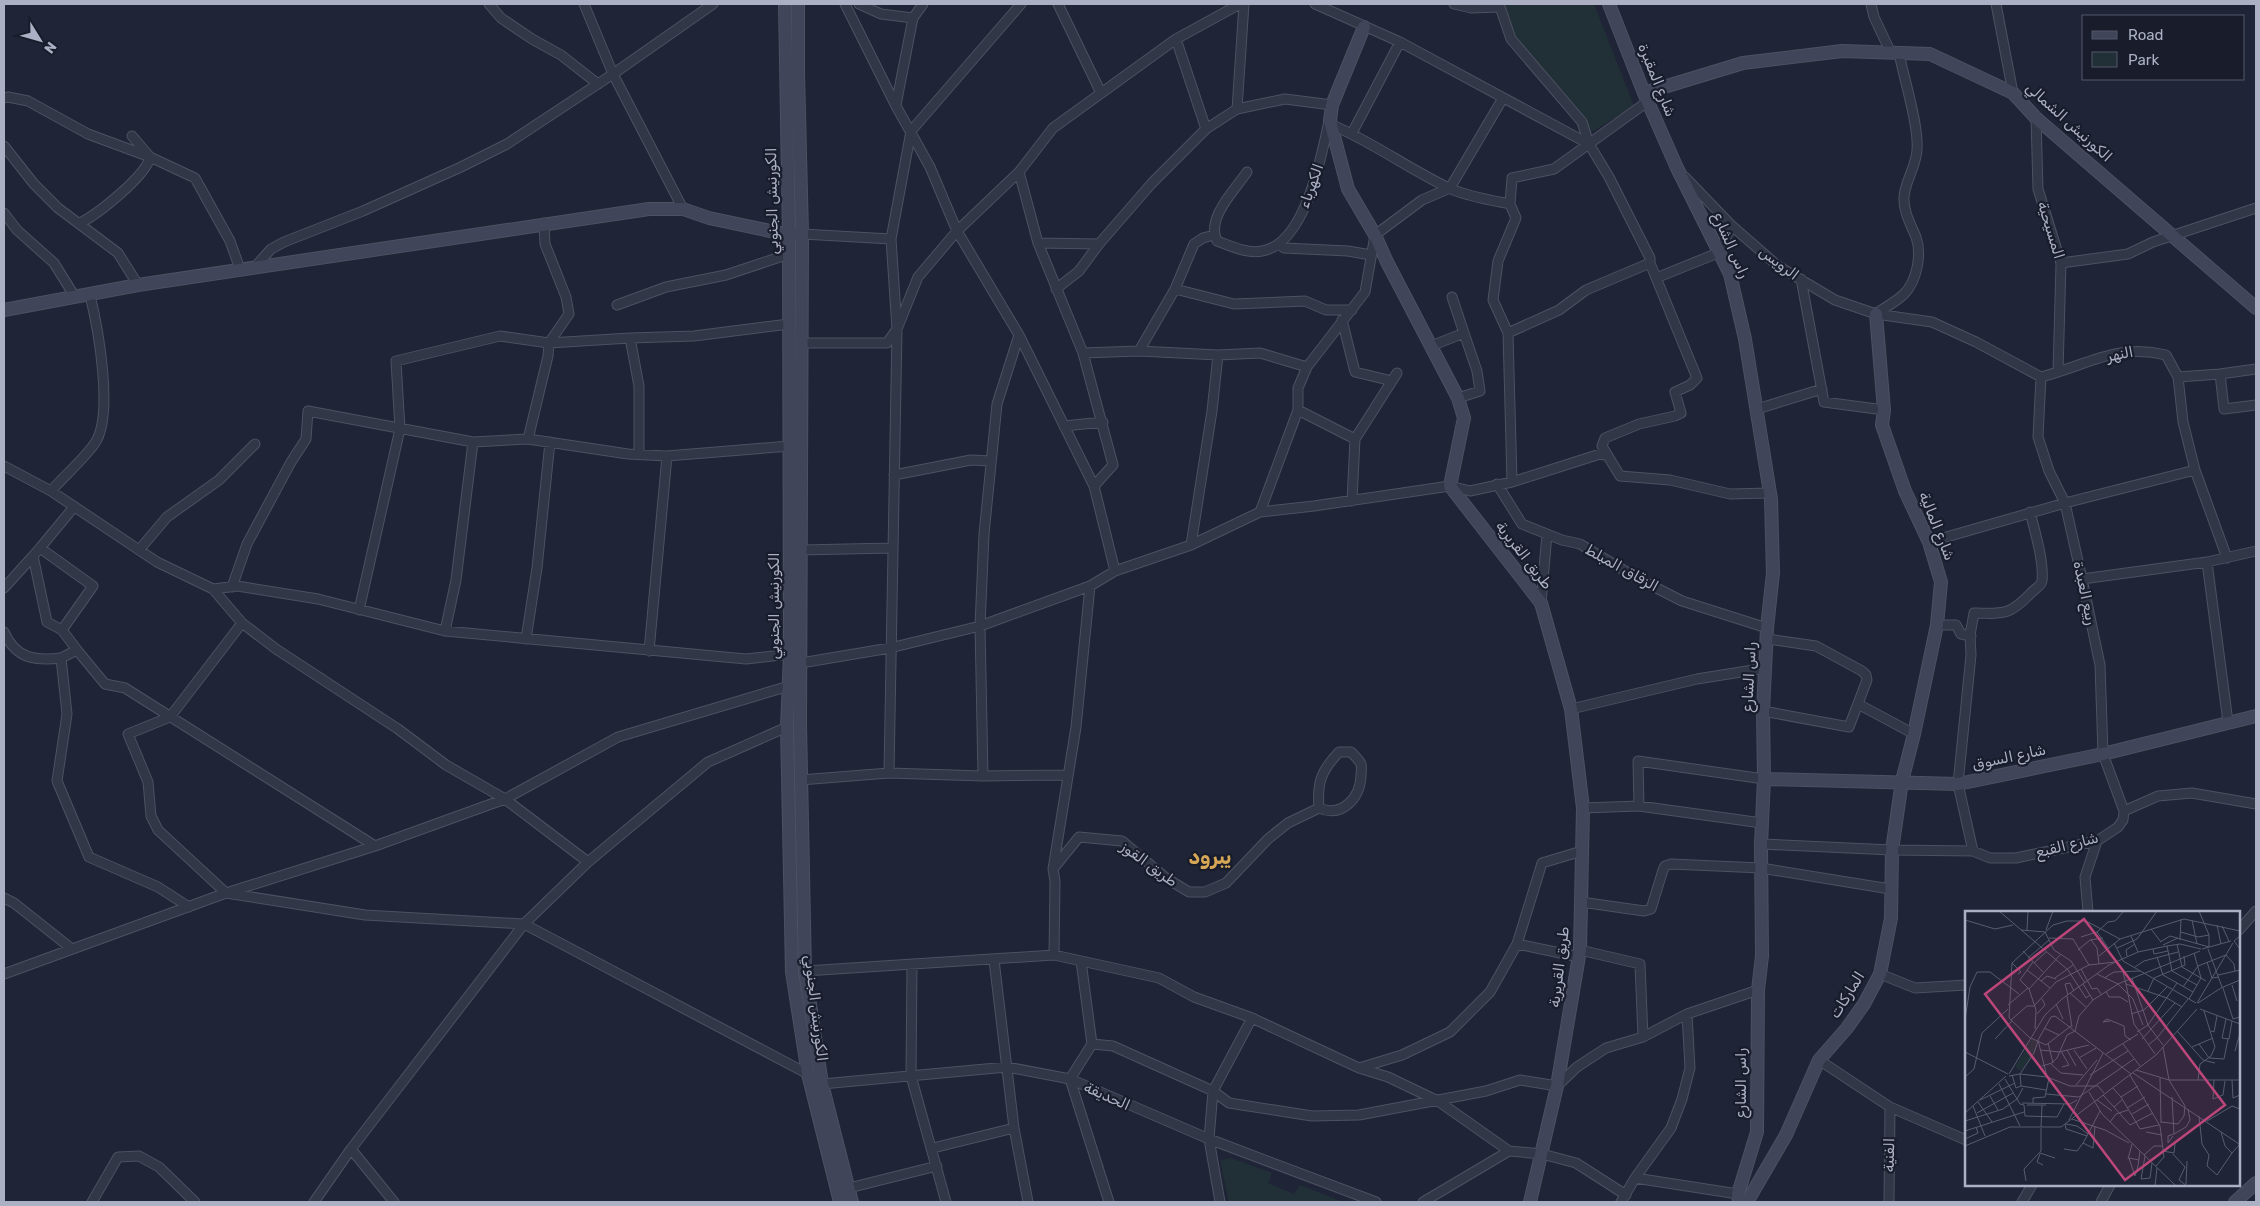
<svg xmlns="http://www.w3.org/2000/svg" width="2260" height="1206" font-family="Rubik,Vazirmatn,sans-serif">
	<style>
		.green { fill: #213037 }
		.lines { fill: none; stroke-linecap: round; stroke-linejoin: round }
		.street-casing { stroke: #4d5162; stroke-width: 11 }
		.secondary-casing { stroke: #4d5162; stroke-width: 14 }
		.street { stroke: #323747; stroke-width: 9 }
		.secondary { stroke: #40455a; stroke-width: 12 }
		.labels { text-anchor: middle; stroke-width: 4.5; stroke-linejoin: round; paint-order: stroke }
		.street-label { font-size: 15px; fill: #acb0c4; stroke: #181c2b }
		.district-label { font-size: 20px; font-weight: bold; fill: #d5a656; stroke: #181c2b }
		.inset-road { fill: none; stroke: #575c6f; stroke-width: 1 }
		.view { fill: #bb467a; fill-opacity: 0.15; stroke: #bb467a; stroke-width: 2.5 }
		.inset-edge { fill: none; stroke: #acb0c4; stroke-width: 2.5 }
	</style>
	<rect width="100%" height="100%" fill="#1f2436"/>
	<!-- green -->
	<path class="green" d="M1501 4H1594L1634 106 1590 133 1517 47Z
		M1231 1158 1272 1173 1268 1183 1294 1194 1300 1185 1343 1202H1229L1220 1160Z"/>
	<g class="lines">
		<defs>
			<path id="street" d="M489 4 501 18 532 39 561 55 598 84
				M584 4 613 74 683 209
				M845 4 896 106 930 167 957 231 1019 335 1094 486 1115 571
				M859 4 881 14 913 18
				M1058 4 1101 93
				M1315 4 1400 42 1589 144 1609 177 1650 258V263L1697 378 1690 385 1675 392 1681 413 1675 416 1639 424 1605 438 1602 446 1620 476 1670 480 1730 494 1770 493
				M1454 4 1471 8 1500 7
				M1499 4 1511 39 1582 122 1589 144
				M1871 4 1874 17 1891 53
				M1996 4 2013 93
				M1176 39 1206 129
				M4 98 8 97 28 101 88 134 150 157C146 176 98 214 80 223
				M896 105 913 18 923 4
				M1237 109 1244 4
				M2036 118 2038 189 2061 263 2058 372
				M1332 125C1373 142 1410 170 1451 189 1470 197 1490 200 1510 204
				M1352 133 1400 42
				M132 136 150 157 195 178 230 241 240 269
				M4 146 34 184 58 208 118 253 138 285
				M1019 172 1038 243 1083 353 1113 465 1094 486
				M1247 172C1234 191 1206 218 1217 241 1231 246 1247 254 1262 251 1305 244 1321 158 1329 121
				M1685 177 1732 226 1778 266 1835 300 1876 314 1932 322 1976 342 2041 377C2088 365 2116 343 2166 355L2178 377 2183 422 2195 470 2227 558
				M4 213 17 230 54 263 75 297
				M802 234 891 239
				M1038 243 1099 244
				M1279 244 1284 248 1348 251 1371 255
				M2061 263 2128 254 2153 242 2256 208
				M255 267 271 249 284 242 363 211 461 167 507 144 613 74 713 4
				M1656 278 1718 253 1732 226
				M1801 279 1824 402 1884 410
				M1056 289 1079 271 1099 244 1152 183 1206 129 1237 109 1285 99 1332 105
				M1175 289 1234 304 1305 301 1326 310H1352
				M1452 297 1464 333
				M617 305 666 287 726 275 789 254
				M1876 314C1885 307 1896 302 1904 294 1917 281 1922 254 1916 237 1911 225 1903 211 1904 197 1905 181 1916 167 1917 150 1919 126 1904 79 1899 53
				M1342 320 1355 372 1392 381
				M1508 333 1559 310 1586 290 1650 263
				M801 343H887L897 329 918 277 957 231 1019 172 1053 128 1176 39 1240 4
				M1431 346 1464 333 1477 371 1480 391 1458 398
				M1139 351 1175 289 1194 244 1203 238 1214 235
				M1083 353 1139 351 1218 355 1260 353 1307 367
				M2220 374 2224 409 2256 405
				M2041 377 2038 437 2049 471 2065 503 2082 579 2100 665 2103 754 2124 811
				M2178 377 2220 374 2256 369
				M1757 409 1822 389
				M1298 410 1355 439
				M1064 426 1103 422
				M528 439 548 356 549 343 569 314 566 297 545 244 544 223
				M639 454V386L630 338 694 336 789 324
				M4 466 51 491 157 562 213 589 237 586 318 599 445 631 746 659 790 654
				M894 475 971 460 991 461
				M1512 482 1508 333 1493 300 1498 261 1516 218 1510 204 1512 178 1554 169 1647 102
				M1497 484 1522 524 1562 540 1580 544 1637 578 1682 601 1767 628
				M51 491C65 475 84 459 95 443 114 415 98 328 90 295
				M1352 501 1355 439 1397 373
				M1260 512 1298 410V388L1307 367 1365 292 1375 235 1422 200 1450 188 1503 98
				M1929 542 2065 503 2195 470
				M1191 545 1212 411 1218 355
				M40 548 74 507
				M139 550 167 517 219 480 255 444
				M801 550 892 548
				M2207 562 2228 722
				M2082 579 2207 562 2256 551
				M232 587 247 544 291 462 306 439 308 411 473 442 528 439 628 454 667 456
				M4 588 33 556
				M213 589 242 623 276 649 398 729 446 765 505 799 588 862
				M1541 603 1547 534
				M359 610 400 429 396 361 500 336 549 343 630 338
				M242 623 170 717 128 734 148 782 151 816 158 830 226 893 365 915 524 924 808 1074
				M1937 625H1956L1961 634 1971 636
				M62 630 47 622 33 556 40 548 93 586 62 630 77 650
				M445 631 456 580 473 442
				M4 632C16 659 35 661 61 658
				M526 639 537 568 550 442
				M649 651 667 456 790 446
				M795 664 890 648 980 626 1090 586 1115 571 1191 545 1260 512 1314 506 1450 486 1470 491 1512 482 1600 454 1608 456
				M1858 704 1914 734
				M1571 709 1697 679 1766 668
				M1763 711 1849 727 1867 680 1866 675 1862 671 1816 646 1768 639
				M889 773 897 329 891 239 911 131 1021 4
				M983 776 980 626 984 534 997 404 1019 335
				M800 780 889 773 983 776 1067 775
				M1639 806 1638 761 1764 779
				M1583 808 1639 806 1762 823
				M1761 844 1892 850 1973 851 1990 858H2016L2097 841 2118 827 2123 820 2124 811 2158 796 2192 793 2256 804
				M1973 851 1958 784 1971 655 1970 635 1974 613C2005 614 2010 615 2032 592 2036 588 2041 586 2042 581 2044 561 2035 532 2030 512
				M1053 869 1079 837 1122 841 1166 878 1189 892H1205L1226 883 1268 839 1288 823 1319 808C1342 818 1360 798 1361 776 1361 772 1362 768 1361 764 1359 760 1354 755 1351 752H1339C1321 771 1317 782 1319 808
				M4 898 14 903 72 949
				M1581 902 1644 911 1651 909 1663 870 1665 866 1671 864 1761 868 1890 889
				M189 907 158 887 89 857 57 781 67 714 61 658 77 650 105 684 125 688 375 846
				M2088 912 2085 877 2097 841
				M2239 930 2256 911
				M1517 944 1542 863 1582 851
				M1580 950 1640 964 1643 1037
				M1054 955 1055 881 1053 869 1076 727 1090 586
				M994 960 1014 1128 1028 1202
				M1081 961 1092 1044 1070 1079 1109 1202
				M912 964 911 1076 946 1202
				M805 971 1054 955 1159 978 1194 997 1252 1018 1359 1068 1388 1077 1438 1101 1509 1151
				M4 974 226 893 375 846 505 799 618 737 789 686
				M1880 974 1915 988 1966 985
				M1092 1044 1113 1046 1213 1091 1229 1103 1312 1116 1359 1115 1486 1091 1520 1080 1557 1086 1577 1067 1606 1048 1643 1037 1687 1014 1758 990
				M1819 1060 1890 1107 1966 1140
				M1359 1068 1402 1055 1450 1032 1490 992 1517 944 1579 957
				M822 1084 1007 1067 1070 1079 1209 1139 1376 1202
				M933 1148 1014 1128
				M351 1149 394 1202
				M1635 1178 1738 1194
				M849 1188 937 1166
				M92 1202 118 1157 139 1156 159 1167 195 1202
				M314 1202 351 1149 524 924 588 862 708 762 787 727
				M1220 1202 1209 1139 1213 1091 1252 1018
				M1423 1202 1509 1151 1542 1154 1576 1163 1626 1195
				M1621 1202 1635 1178 1671 1128 1682 1099 1690 1068 1687 1014
				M1889 1202 1890 1107
				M2022 1202 2032 1185
				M2101 1202 2110 1185"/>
			<path id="secondary" d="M785 4 789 235 790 654 787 727 792 972 808 1074 840 1202
				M798 4V73L802 234 800 725 805 971 822 1084 852 1202
				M1609 4 1644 93 1677 168 1730 274 1745 339 1771 499 1773 573 1767 628 1763 711 1764 779 1761 844 1762 956 1758 990 1757 1132 1738 1194 1739 1202
				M1364 27 1332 105 1330 121 1348 189 1375 235 1387 262 1458 398 1464 418 1450 486 1541 603 1571 709 1583 808 1580 950 1557 1086 1530 1202
				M1644 93 1743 63 1842 51 1930 54 2013 93 2036 118 2256 308
				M4 310 138 285 649 209H683L709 218 789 235 797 234
				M1764 779 1958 784 2103 754 2256 716
				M1747 1202 1786 1135 1819 1060 1847 1028 1864 1004 1880 974 1891 918 1892 850 1902 781 1914 734 1937 625 1941 582 1929 542 1905 491 1882 425 1884 410 1876 314
				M2235 1202 2256 1183"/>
		</defs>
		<!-- street casing -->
		<use href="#street" class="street-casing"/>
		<!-- secondary casing -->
		<use href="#secondary" class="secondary-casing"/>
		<!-- street -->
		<use href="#street" class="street"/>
		<!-- secondary -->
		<use href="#secondary" class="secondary"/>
	</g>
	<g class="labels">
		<!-- street labels -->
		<g class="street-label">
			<text transform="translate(1657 80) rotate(68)" y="5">شارع المقبرة</text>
			<text transform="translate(2069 122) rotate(42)" y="5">الكورنيش الشمالي</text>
			<text transform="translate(1311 186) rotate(-70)" y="5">الكهرباء</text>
			<text transform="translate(772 201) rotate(-91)" y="5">الكورنيش الجنوبي</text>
			<text transform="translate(2051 230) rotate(73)" y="5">المسيحية</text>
			<text transform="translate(1731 245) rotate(66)" y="5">راس الشارع</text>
			<text transform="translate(1779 263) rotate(37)" y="5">الرويس</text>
			<text transform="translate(2120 354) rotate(-11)" y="5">النهر</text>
			<text transform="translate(1937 526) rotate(68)" y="5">شارع المالية</text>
			<text transform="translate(1524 555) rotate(52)" y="5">طريق القريرية</text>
			<text transform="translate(1622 568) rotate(29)" y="5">الزقاق المبلط</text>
			<text transform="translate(2085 593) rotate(78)" y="5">ربيع العبدة</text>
			<text transform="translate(774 606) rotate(-90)" y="5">الكورنيش الجنوبي</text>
			<text transform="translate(1749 677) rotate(-87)" y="5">راس الشارع</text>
			<text transform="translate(2009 757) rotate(-12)" y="5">شارع السوق</text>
			<text transform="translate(2067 845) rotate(-14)" y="5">شارع القبع</text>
			<text transform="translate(1149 864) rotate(36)" y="5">طريق القوز</text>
			<text transform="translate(1559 967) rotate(-83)" y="5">طريق القريرية</text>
			<text transform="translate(1847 995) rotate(-58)" y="5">الماركات</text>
			<text transform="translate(816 1008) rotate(83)" y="5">الكورنيش الجنوبي</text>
			<text transform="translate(1741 1083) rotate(-90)" y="5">راس الشارع</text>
			<text transform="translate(1107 1096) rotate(24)" y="5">الحديقة</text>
			<text transform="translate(1889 1155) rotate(-89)" y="5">الفنية</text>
		</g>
		<!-- district labels -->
		<g class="district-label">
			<text x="1210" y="864">يبرود</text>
		</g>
	</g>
	<!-- overview -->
	<g transform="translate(1965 911)">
		<rect width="275" height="275" fill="#1f2436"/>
		<path d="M67 128 72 130 70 141 56 160 50 156Z" fill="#213037"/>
		<path class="inset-road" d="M34 0 103 59 121 87 125 84M0 9 30 18 48 14M227 9 232 33M252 14 256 33M257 15 264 30M186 18 196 31M56 19 80 21 89 39 106 50 120 72M62 19 63 0M81 19 88 0M132 21 143 11 150 10 159 0M216 21 233 26 244 24M166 25 173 41M275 25 269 30 275 38M116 26 132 21 144 38M84 27 108 28 124 54M126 29 132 37 134 53M215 29 216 8M195 31 205 25 244 36V24L234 0M149 32 158 50 231 92M212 33 217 56 241 70M198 34 213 27M202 35 207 60 232 74M152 37 172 28 192 0M188 38 189 43 203 40M237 38 266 30M243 38 257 76M113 39 125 29 138 27M58 40 78 61M134 45 155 28M162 45 161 39 170 33M192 46 198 64 228 81M63 47 84 29M68 51 55 69 64 78 71 99 70 118M242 51 247 67 254 66M47 52 56 61 53 63M69 52 81 41M170 56 179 50 213 41M116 58 127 78 132 77 136 83M62 59 85 77M158 61 161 73 202 87 217 96M132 63 153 73 168 88 178 114M253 64 275 59M90 67 108 54M139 67 149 61 175 60M167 67 183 114 198 134M76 70 82 65 91 68M118 73 128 89M161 73 169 113 190 143M267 74 272 90M218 76 233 55 261 44 269 53 270 60M258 77 268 108 275 106M64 78 95 44M141 80 144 86H155L163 91M183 80 189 67 220 54 219 45M105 82 121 96M103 84 100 73 105 72 109 80M102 85 107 116M224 88 236 67 229 42M232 92 268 32M233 92 256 77 275 69M91 93 98 108M43 94 63 77M69 95 91 71 124 54 150 51M235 98 275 113M72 103 80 94 77 88M166 103 179 99 202 76M261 108 257 127 264 128 267 110M0 109 5 76 12 61H25L54 83M46 109 62 95H69M145 110 138 111 142 108 159 115 160 125 166 129M79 117 94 124M212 120 238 149 250 152M246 120 249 121 252 105M172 121 183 114 212 72M66 127 81 134 106 115M30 128 47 110M66 128 44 107 47 52 88 14 102 10H121L155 28 219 8 275 20M177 128 210 92M73 130 69 142 55 163 56 175 81 179M83 132 88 152M158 133 175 155M234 133 244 147 259 148 263 128M183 134 192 127 223 88M227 136 248 127M75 139 94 141 124 134M102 139 111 155M109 139 122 158M96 140 104 154 97 156M270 140 275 122M0 141 43 163M141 143 173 123M114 147 131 137M86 153 96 162 118 164M77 155 87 152 92 147 102 124 110 120 114 105 128 89 153 73 235 40M171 159 204 169H275M168 162 274 233M44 163 80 104 97 88 144 54 173 41 202 35 215 33 236 38M47 164 51 177 56 175M125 164 163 140M165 164 195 215 199 246 191 255M44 165 55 163 82 166 105 175H133L139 182M0 166 9 158 17 122 43 98M82 166 73 129 86 106 90 105 166 163M195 167 196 212M40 168 55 193 59 194 60 205 92 206 99 193M233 169 235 153 246 145 250 136 239 100M249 169 248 188 258 184 260 170M267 169 268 187 275 184M34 173 55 215M111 174 132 149M148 177 156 186 173 175M124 181 137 203 211 275M81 183 114 186 169 148M138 184 149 196 158 188M25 185 33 199M156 186 175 218 194 214M207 186 209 223 221 216 225 209 223 198M15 189 50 172M132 189 147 200M13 191 27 211M57 192 105 193 112 189M68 192V187L80 186 84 167M62 194H81M8 195 20 225M149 196 165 214 188 202M162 197 180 186M0 202 41 165M12 202 48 182M167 203 184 193M234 205 237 233 244 244 242 255 252 264 267 242M107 208 140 219 164 232M104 209 138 142M0 210 38 198 52 188 58 177M242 210 267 195 275 198M145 211 151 203 163 199M196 211 213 213 219 205 220 195 204 169 198 136M100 213 101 218 122 225 135 200M101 213 112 215 123 223M76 216 77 194M0 220 59 201M181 221 197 224M256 221 260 235 267 242 275 233M122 225 118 232 128 237 130 215M208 225 203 232V225L209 223M0 228 13 222 11 216M0 235 45 216H96L191 144 232 98M99 238 112 240 118 232M198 240 209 242 210 233M75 242 90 247M75 243 72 251 78 254M208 243 220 256 214 269 222 275M179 244 189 235H197M180 245 176 268 185 267 187 252M163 248 167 233M174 249 164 247 170 265 173 255 175 240M61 270 59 258 76 240V217M221 273 222 250M190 275 192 257"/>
		<path class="view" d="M119 8 260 194 160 269 20 83Z"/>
		<rect width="275" height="275" class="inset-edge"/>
	</g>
	<!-- border -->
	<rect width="2260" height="1206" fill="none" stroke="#acb0c4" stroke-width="10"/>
	<!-- legend -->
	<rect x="2082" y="15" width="162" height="65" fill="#181c2b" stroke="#535768"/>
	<rect x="2092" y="31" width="25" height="8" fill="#40455a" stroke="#535768"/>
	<text x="2128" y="40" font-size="15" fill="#acb0c4">Road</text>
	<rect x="2092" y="52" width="25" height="15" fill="#213037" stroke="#535768"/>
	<text x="2128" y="65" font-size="15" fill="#acb0c4">Park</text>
	<!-- north arrow -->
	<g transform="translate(40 40) rotate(127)" stroke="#181c2b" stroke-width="4" paint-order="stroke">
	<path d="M0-4L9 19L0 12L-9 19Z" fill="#acb0c4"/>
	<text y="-8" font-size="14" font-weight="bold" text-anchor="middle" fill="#acb0c4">N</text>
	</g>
</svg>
